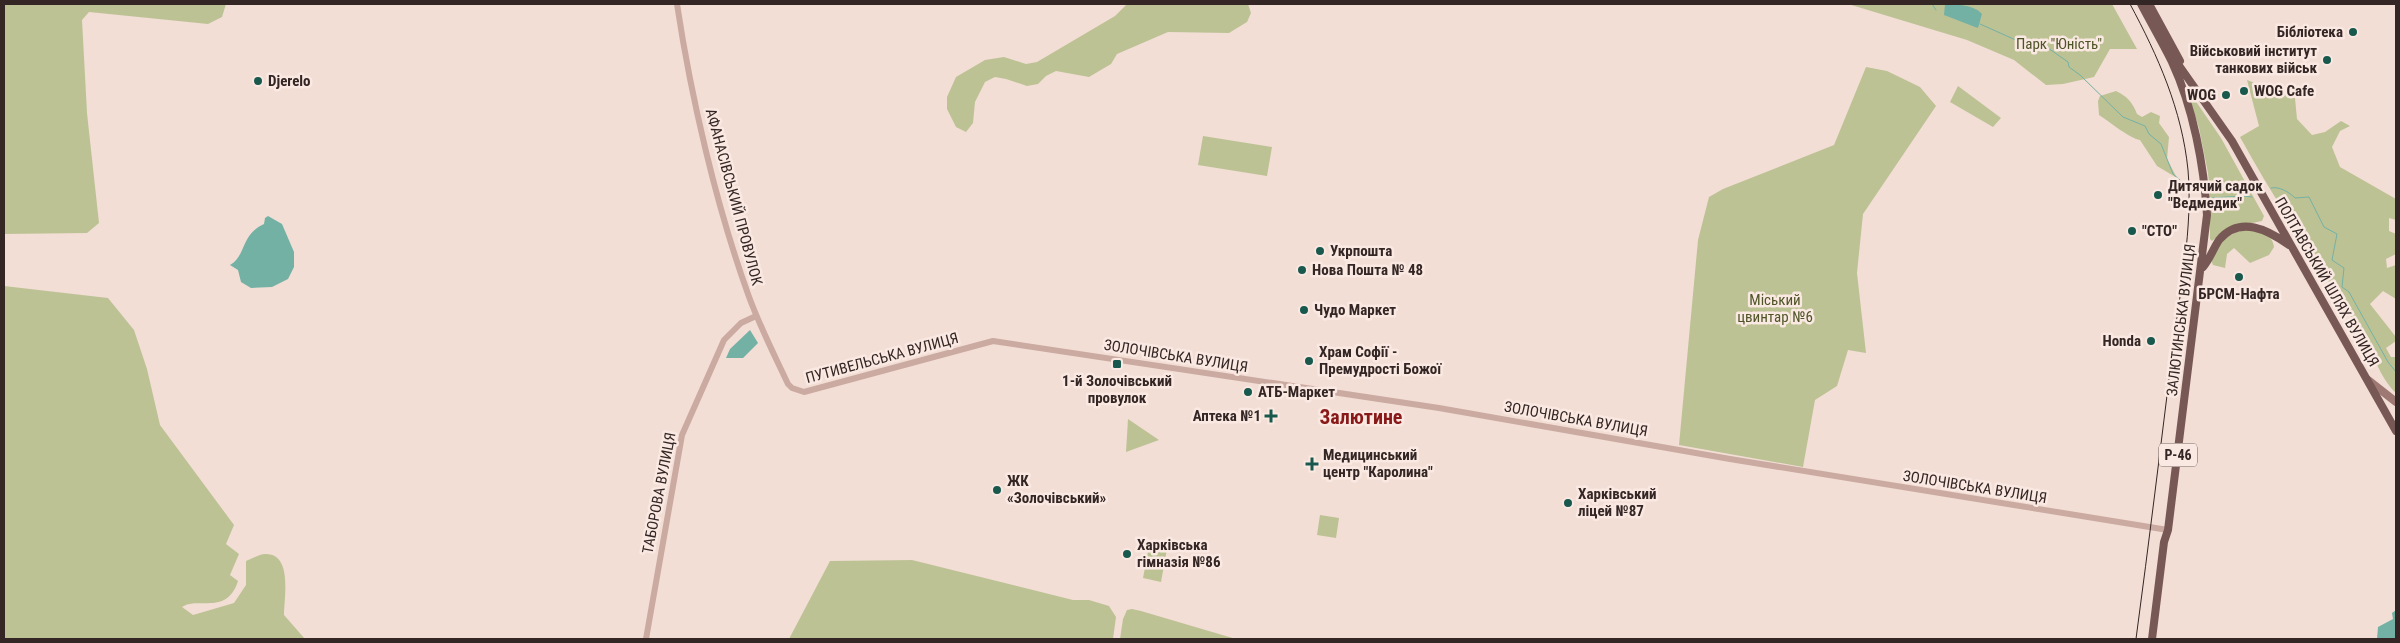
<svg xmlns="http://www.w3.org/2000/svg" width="2400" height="643" font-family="'Roboto Condensed',sans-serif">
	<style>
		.green { fill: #bdc295 }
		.water { fill: #73b1a5 }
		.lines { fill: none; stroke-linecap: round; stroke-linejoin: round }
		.stream { stroke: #73b1a5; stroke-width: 1 }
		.tertiary { stroke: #cbaaa1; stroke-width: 6 }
		.secondary { stroke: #9e7873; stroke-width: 8 }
		.primary { stroke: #785854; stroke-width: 8 }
		.tram { stroke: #342624; stroke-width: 1 }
		.poi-dot { fill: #18584d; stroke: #fae9e2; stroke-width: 2 }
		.labels { text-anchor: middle; stroke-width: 5; stroke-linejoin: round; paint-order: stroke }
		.shield { fill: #fae9e2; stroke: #6f605d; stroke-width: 1 }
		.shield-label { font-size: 14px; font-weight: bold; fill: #342624 }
		.poi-label { font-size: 15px; font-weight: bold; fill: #342624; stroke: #fae9e2; text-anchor: start }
		.park-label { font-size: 15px; fill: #4e5427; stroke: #fae9e2 }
		.street-label { font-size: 15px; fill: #342624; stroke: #fae9e2 }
		.district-label { font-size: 20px; font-weight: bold; fill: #881918; stroke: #fae9e2 }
	</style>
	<rect width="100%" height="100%" fill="#f2ded5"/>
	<!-- green -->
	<path class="green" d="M4 4H226L222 17 208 24 89 12 82 20 87 113 99 223 87 233 4 234Z
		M1127 4H1248L1251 13 1247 22 1229 33 1168 32 1117 54 1111 64 1089 77 1056 71 1046 76 1038 84 1027 86 1006 79 995 77 985 82 975 102 973 123 966 132 956 127 947 109V97L956 77 985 60 1004 57 1026 64 1037 62 1115 16Z
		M1848 4H2112L2137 49H2110L2094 77 2063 84 2046 85 2014 60 1967 40Z
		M1866 67 1887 71 1920 87 1936 106 1863 214 1857 273 1866 353 1848 350 1837 386 1815 400 1803 467 1679 445 1698 240 1709 197 1723 189 1834 145Z
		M2247 80 2295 98 2297 119 2312 135 2325 132 2341 121 2350 126 2340 131 2332 147 2340 167 2396 199V220L2389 218V231L2396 234V254L2386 259 2387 268 2396 265V299L2383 291 2370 304 2396 337V341L2386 348 2391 357H2396V393C2379 377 2374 354 2362 334 2321 268 2277 205 2240 137L2259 126Z
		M1958 86 2001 118 1993 127 1950 102Z
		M2186 87 2221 138 2264 216 2262 221C2242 225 2229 227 2212 241L2210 239V193L2208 173 2199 128Z
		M2116 91C2127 96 2133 103 2137 114L2142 117 2151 112 2160 116 2159 123 2169 137 2167 159 2177 178 2157 166 2140 140C2129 138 2110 122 2099 115L2098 101 2100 96Z
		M1203 136 1272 147 1267 176 1198 165Z
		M2250 229C2261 233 2272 233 2274 247L2269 255 2250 263 2234 248 2227 254 2225 268 2213 265 2211 260C2219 241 2229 232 2250 229Z
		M4 286 108 298 134 330 147 369 160 425 234 525 226 544 239 554 230 575 238 581C227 616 197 596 182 607L193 615 234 603 246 585V561C251 559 260 554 265 554 293 553 284 598 284 615L305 639H4Z
		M1128 419 1159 440 1126 452Z
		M1320 515 1339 518 1336 538 1317 535Z
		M1149 546 1167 549 1161 582 1143 578Z
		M912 560 1073 600H1089L1109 606 1116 617 1113 639H789L830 561Z
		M1132 609 1141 611 1236 639H1120L1123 619 1127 610Z"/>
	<!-- water -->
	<path class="water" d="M1945 4C1956 4 1975 5 1982 14L1978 28 1975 27 1944 15Z
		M268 216 282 224 294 252V267L288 279 272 287 251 288 241 282 238 270 230 265C247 255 240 235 264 224L265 218Z
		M750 330 758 343 743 358H726L730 349Z
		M2396 610V639H2377L2378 627 2393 619 2392 613Z"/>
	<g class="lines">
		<!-- stream -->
		<path class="stream" d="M1932 4 1936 10
			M1980 24 2018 41 2048 48 2068 62 2069 67 2080 75 2123 117 2145 126 2149 134 2161 144 2173 174 2180 180
			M2271 188C2279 186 2289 192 2295 198L2309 197 2324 227 2337 234 2332 260 2344 268 2342 287 2349 292 2388 362 2396 372
			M2212 198 2244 196 2252 197"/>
		<!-- tertiary -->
		<path class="tertiary" d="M677 4C691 97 716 205 748 294 759 325 774 354 788 384L792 388 804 392 993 341 1439 408 1730 459 2168 530
			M646 639 682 435 724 340 741 323 756 316"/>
		<!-- secondary -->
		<path class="secondary" d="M2368 380 2396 402"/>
		<!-- primary -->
		<path class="primary" d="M2141 4C2151 23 2162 42 2172 62 2193 107 2204 165 2207 215L2168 530 2164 542 2152 639
			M2149 4 2180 61
			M2173 57 2232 141 2396 431
			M2203 267C2210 259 2213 249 2219 240 2240 215 2268 230 2289 245"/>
		<!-- tram -->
		<path class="tram" d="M2130 4C2158 56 2182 110 2188 170 2193 227 2180 291 2173 347 2161 444 2149 542 2136 639"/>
	</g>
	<!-- markers -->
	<g class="poi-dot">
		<circle cx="2353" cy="32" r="5"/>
		<circle cx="2327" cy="60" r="5"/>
		<circle cx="258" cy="81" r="5"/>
		<circle cx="2244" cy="91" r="5"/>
		<circle cx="2226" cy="95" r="5"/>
		<circle cx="2158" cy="195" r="5"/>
		<circle cx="2132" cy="231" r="5"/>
		<circle cx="1320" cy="251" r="5"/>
		<circle cx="1302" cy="270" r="5"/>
		<circle cx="2239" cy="277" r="5"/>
		<circle cx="1304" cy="310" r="5"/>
		<circle cx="2151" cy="341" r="5"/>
		<circle cx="1309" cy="361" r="5"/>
		<rect x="1112" y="359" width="10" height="10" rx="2.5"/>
		<circle cx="1248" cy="392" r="5"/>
		<path d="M1268.5 408.5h5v5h5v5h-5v5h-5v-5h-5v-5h5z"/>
		<path d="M1309.5 456.5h5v5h5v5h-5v5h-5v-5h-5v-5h5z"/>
		<circle cx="997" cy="490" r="5"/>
		<circle cx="1568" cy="503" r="5"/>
		<circle cx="1127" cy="554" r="5"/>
	</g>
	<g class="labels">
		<!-- shield labels -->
		<rect class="shield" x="2159" y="443.5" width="38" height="23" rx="4"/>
		<g class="shield-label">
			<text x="2178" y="460">Р-46</text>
		</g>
		<!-- poi labels -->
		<g class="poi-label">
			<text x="2343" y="37" text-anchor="end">Бібліотека</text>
			<text x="2317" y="56" text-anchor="end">Військовий інститут<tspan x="2317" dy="17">танкових військ</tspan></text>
			<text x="268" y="86">Djerelo</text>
			<text x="2254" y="96">WOG Cafe</text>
			<text x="2216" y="100" text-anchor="end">WOG</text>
			<text x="2168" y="191">Дитячий садок<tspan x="2168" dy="17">"Ведмедик"</tspan></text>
			<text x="2142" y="236">"СТО"</text>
			<text x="1330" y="256">Укрпошта</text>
			<text x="1312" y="275">Нова Пошта № 48</text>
			<text x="2239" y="299" text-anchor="middle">БРСМ-Нафта</text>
			<text x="1314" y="315">Чудо Маркет</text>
			<text x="2141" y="346" text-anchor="end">Honda</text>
			<text x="1319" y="357">Храм Софії -<tspan x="1319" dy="17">Премудрості Божої</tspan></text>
			<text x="1117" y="386" text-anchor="middle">1-й Золочівський<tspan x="1117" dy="17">провулок</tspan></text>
			<text x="1258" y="397">АТБ-Маркет</text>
			<text x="1261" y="421" text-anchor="end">Аптека №1</text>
			<text x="1323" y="460">Медицинський<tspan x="1323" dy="17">центр "Каролина"</tspan></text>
			<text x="1007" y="486">ЖК<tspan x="1007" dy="17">«Золочівський»</tspan></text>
			<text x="1578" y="499">Харківський<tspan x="1578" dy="17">ліцей №87</tspan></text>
			<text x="1137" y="550">Харківська<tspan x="1137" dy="17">гімназія №86</tspan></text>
		</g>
		<!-- park labels -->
		<g class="park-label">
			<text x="2059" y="49">Парк "Юність"</text>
			<text x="1775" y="305">Міський<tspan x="1775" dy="17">цвинтар №6</tspan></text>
		</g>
		<!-- street labels -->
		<g class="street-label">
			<text transform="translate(734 197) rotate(75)" y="5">АФАНАСІВСЬКИЙ ПРОВУЛОК</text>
			<text transform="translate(2327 282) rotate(60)" y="5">ПОЛТАВСЬКИЙ ШЛЯХ ВУЛИЦЯ</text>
			<text transform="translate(2181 320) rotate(-83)" y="5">ЗАЛЮТИНСЬКА ВУЛИЦЯ</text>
			<text transform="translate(1176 356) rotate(9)" y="5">ЗОЛОЧІВСЬКА ВУЛИЦЯ</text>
			<text transform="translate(882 358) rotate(-15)" y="5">ПУТИВЕЛЬСЬКА ВУЛИЦЯ</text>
			<text transform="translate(1576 419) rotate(10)" y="5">ЗОЛОЧІВСЬКА ВУЛИЦЯ</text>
			<text transform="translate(1975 487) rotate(9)" y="5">ЗОЛОЧІВСЬКА ВУЛИЦЯ</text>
			<text transform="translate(659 493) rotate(-79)" y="5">ТАБОРОВА ВУЛИЦЯ</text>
		</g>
		<!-- district labels -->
		<g class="district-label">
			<text x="1361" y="424">Залютине</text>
		</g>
	</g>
	<!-- border -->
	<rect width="2400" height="643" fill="none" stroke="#342624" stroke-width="10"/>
</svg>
